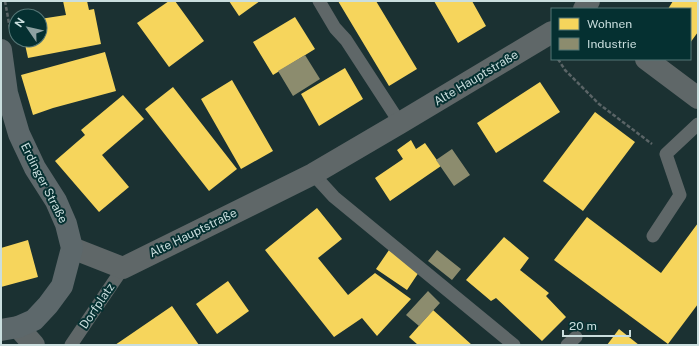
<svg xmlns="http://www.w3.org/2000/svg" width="699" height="346" font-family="'Public Sans',sans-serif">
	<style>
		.homes { fill: #f6d55c }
		.industry { fill: #8c8c6e }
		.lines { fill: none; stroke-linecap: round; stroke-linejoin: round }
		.path { stroke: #5a6466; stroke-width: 2.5; stroke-dasharray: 4 2; stroke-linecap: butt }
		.lane { stroke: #5f6768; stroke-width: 13 }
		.street { stroke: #5f6768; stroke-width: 22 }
		.secondary { stroke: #5d686b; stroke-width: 22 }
		.labels { text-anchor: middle; stroke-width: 4; stroke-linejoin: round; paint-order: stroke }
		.street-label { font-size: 12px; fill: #cadede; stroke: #053031 }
	</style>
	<rect width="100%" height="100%" fill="#1b3132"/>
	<!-- homes -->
	<path class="homes" d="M63 1H87L89 10 94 9 101 44 28 58 24 40H40V19L66 15Z
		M169 1H175L204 41 169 67 137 23Z
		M229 1H260L239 16Z
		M338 1H376L417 69 389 86Z
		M434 1H472L486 26 458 43Z
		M673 1H698V32L690 43V9H668Z
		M295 17 315 49 273 75 253 42Z
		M105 52 116 91 53 108 33 115 21 75Z
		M345 68 363 99 319 126 301 94Z
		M232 80 273 151 241 169 201 99Z
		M540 82 560 112 496 153 477 123Z
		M173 87 237 169 209 191 145 109Z
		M123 95 144 119 102 155 129 187 99 212 55 161 85 135 81 130Z
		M595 112 635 142 583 211 543 181Z
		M411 140 416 149 425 143 441 166 390 201 375 178 403 159 397 150Z
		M317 208 342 239 318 258 348 295 375 273 411 299 377 336 362 318 334 337 265 250Z
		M587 217 661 273 698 223V304L668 344 554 260Z
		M504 237 529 258 520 270 549 293 546 296 566 317 542 341 496 298 491 301 466 280Z
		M28 240 38 277 1 287V248Z
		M389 250 419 272 407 290 376 269Z
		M228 281 249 311 217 334 196 304Z
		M172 306 199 345H115Z
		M433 310 472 345H418L409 337Z
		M619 329 639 345H607Z"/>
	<!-- industry -->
	<path class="industry" d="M305 55 320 79 293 96 278 71Z
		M452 149 470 175 454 186 436 160Z
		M437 250 461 269 452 280 428 261Z
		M428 291 440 303 419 326 406 315Z"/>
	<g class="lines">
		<!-- path -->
		<path class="path" d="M5 1 10 29
			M558 59 565 70 599 104 652 144"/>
		<!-- lane -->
		<path class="lane" d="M319 1 335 28 346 40 400 123
			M313 174 334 197 514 345
			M653 236 680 195 666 154 698 124
			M71 345 123 268
			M567 345 576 337"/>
		<!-- street -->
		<path class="street" d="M584 9 589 1
			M646 59 698 98
			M72 248 123 268 313 174 400 123 552 32
			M18 327 34 345"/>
		<!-- secondary -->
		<path class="secondary" d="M1 50 7 93 19 134 35 168 56 201 66 224 72 248 62 286 48 305 34 320 18 327 1 330"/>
	</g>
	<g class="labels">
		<!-- street labels -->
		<g class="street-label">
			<text transform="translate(476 78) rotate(-31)" y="4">Alte Hauptstraße</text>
			<text transform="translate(44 183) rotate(63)" y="4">Erdinger Straße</text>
			<text transform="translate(193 233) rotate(-26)" y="4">Alte Hauptstraße</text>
			<text transform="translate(97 306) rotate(-56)" y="4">Dorfplatz</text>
		</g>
	</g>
	<!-- border -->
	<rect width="699" height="346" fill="none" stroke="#cadede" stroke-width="4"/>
	<!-- legend -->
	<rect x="551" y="8" width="140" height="52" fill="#053031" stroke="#547676"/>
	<rect x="559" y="18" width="20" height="12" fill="#f6d55c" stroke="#547676"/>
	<text x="587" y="28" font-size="12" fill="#cadede">Wohnen</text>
	<rect x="559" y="38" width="20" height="12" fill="#8c8c6e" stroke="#547676"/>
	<text x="587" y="48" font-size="12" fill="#cadede">Industrie</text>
	<!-- north arrow -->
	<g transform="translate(28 28) rotate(304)"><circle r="19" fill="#053031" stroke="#547676"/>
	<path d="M0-3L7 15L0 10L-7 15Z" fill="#8da1a2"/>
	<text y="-6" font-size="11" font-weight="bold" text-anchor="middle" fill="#cadede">N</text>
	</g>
	<!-- scale -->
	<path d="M563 330v6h67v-6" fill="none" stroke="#cadede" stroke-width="2"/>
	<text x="569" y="330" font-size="12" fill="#cadede" stroke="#053031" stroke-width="3" paint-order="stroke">20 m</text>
</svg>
